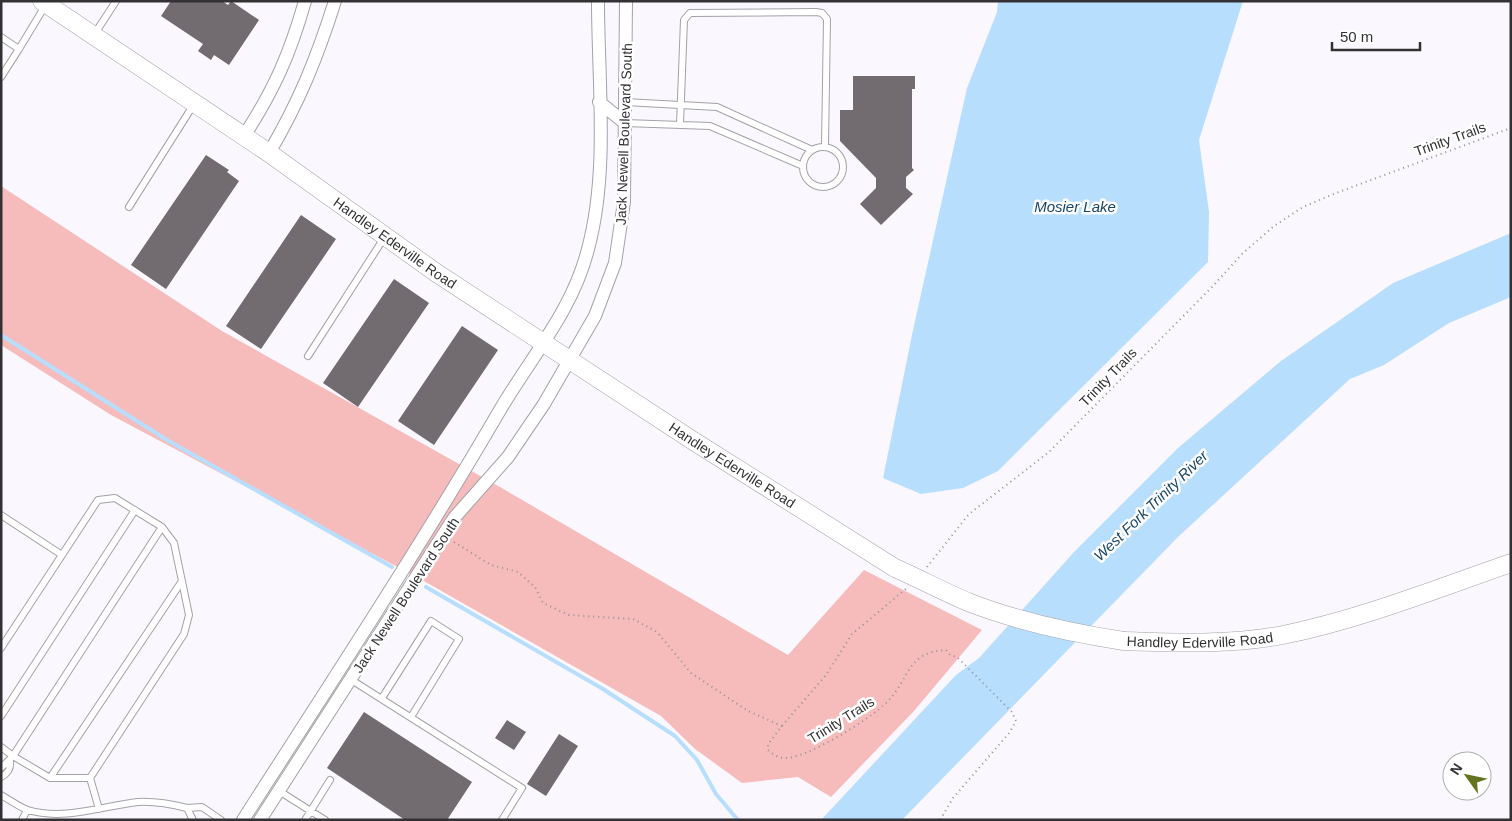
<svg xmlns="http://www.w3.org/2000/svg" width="1512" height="821" font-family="Arial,sans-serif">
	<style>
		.green { fill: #f6bcbc }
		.water { fill: #b8defe }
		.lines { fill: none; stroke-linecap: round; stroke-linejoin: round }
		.stream { stroke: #b8defe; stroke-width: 4 }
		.building { fill: #726b6f }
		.lane-casing { stroke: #a4a1a7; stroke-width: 8 }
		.street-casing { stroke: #a4a1a7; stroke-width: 14 }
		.secondary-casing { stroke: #a4a1a7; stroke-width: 19 }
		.path { stroke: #939095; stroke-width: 2; stroke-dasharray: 1 4; stroke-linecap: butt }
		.lane { stroke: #fff; stroke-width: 6 }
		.street { stroke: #fff; stroke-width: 12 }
		.secondary { stroke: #fff; stroke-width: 18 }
		.secondary-bridge-casing { stroke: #a4a1a7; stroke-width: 19; stroke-linecap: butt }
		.secondary-bridge { stroke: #fff; stroke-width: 18 }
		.labels { text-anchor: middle; stroke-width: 5; stroke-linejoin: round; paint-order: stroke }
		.street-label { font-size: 14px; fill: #333134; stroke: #fff }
		.water-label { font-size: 15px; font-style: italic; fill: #174668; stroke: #fff }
	</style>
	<rect width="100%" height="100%" fill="#fbf7fe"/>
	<!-- green -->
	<path class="green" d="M1 186 222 331 500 487 788 655 864 570 982 630 914 711 831 797 798 777 742 783 695 749 661 716 422 580 111 415 1 345Z"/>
	<!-- water -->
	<path class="water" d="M998 1H1243L1199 140 1209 212 1208 262 998 471 963 488 921 494 883 478 913 330 967 88 997 12Z
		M1511 233V297L1449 323 1384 365 1350 379 1179 536 902 820H821L956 675 979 658 1074 552 1178 448 1281 361 1393 283Z"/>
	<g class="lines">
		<!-- stream -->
		<path class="stream" d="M1 335 167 440 392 567
			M426 587 603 689 675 736 697 760 716 794 738 820"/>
	</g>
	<!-- building -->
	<path class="building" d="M171 1H222L228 5 231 1 259 20 229 65 214 55 211 60 198 51 203 44 161 16Z
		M853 76H915V89H912V168L914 170 906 177V188L913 194 881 225 860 204 876 188V178L840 141V110H853Z
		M206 155 229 170 227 172 239 181 166 289 131 265Z
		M301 215 336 239 261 349 226 326Z
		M394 279 429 303 358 407 323 383Z
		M462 326 498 350 434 445 398 421Z
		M364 712 472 782 447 820H405L327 768Z
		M507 720 526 732 514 750 495 738Z
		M559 734 578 746 546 796 527 784Z"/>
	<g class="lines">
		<defs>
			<path id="lane" d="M94 35 116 1
				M1 37 19 49 45 6
				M1 77 19 49
				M625 102 717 107 812 150
				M625 123 710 126 803 166
				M680 124 684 20 690 13 816 12 822 13 827 19 825 146
				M803 167a20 20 0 1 1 40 0a20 20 0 1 1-40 0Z
				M129 207 194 104
				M308 356 384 238
				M1 515 62 555 1 648
				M62 555 98 500 115 498 162 527 174 543 189 615 184 634 90 778 99 809
				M350 679 522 788 502 820
				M382 698 431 621 459 639 411 717
				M1 716 135 510
				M1 747 13 756 162 527
				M1 768 13 756 50 778H90
				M1 777C9 773 11 768 10 760
				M50 778 182 581
				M279 791 325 820
				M1 795C10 800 19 807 28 810 64 821 102 806 138 802 155 801 171 804 187 808
				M22 820 27 810
				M193 820 187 808 202 807 221 820
				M305 820 330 780"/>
			<path id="street" d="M599 102 625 123
				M244 136C274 90 290 54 305 1
				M269 153C299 102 317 58 335 1
				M243 820C330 684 419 549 500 410 531 357 573 310 588 249 609 172 598 81 598 1
				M260 820 454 518 508 457 544 404 595 316 615 263 624 202 626 1"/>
			<g id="secondary">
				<path id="s1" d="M42 1 269 153 435 272 695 442 895 568"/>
				<path id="s2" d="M1124 641C1177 643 1231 645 1283 635 1361 619 1436 589 1511 563"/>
			</g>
		</defs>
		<!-- lane casing -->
		<use href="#lane" class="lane-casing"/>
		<!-- street casing -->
		<use href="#street" class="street-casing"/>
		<!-- secondary casing -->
		<use href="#secondary" class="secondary-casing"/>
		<!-- path -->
		<path class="path" d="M454 542 491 565 518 572 535 587 543 603 569 615 633 619 657 632 691 673 748 711 782 726 768 744V750C773 754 778 758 784 758 805 760 872 718 887 702 910 679 906 652 946 650L950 655 957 657 1012 712 1016 721 1010 732 953 798 940 820
			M927 567 969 514 1049 452 1213 286 1242 254 1274 226 1303 207 1336 193 1511 128
			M782 726 826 675 852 634 907 588"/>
		<!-- lane -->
		<use href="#lane" class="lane"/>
		<!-- street -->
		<use href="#street" class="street"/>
		<!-- secondary -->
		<use href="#secondary" class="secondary"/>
		<defs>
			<path id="secondary-bridge" d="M895 568C920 579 944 592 968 602 1019 622 1071 633 1124 641"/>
		</defs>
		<!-- secondary-bridge casing -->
		<use href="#secondary-bridge" class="secondary-bridge-casing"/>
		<!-- secondary-bridge -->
		<use href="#secondary-bridge" class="secondary-bridge"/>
	</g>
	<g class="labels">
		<!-- street labels -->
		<g class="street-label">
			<text transform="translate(624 134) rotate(-88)" y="5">Jack Newell Boulevard South</text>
			<text transform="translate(1450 139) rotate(-20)" y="5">Trinity Trails</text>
			<text dy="5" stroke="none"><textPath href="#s1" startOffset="428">Handley Ederville Road</textPath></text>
			<text transform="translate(1108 377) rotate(-46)" y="5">Trinity Trails</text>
			<text dy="5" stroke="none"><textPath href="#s1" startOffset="832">Handley Ederville Road</textPath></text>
			<text transform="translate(406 595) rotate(-57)" y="5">Jack Newell Boulevard South</text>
			<text dy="5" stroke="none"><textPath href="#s2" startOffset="76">Handley Ederville Road</textPath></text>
			<text transform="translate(841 720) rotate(-32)" y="5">Trinity Trails</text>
		</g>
		<!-- water labels -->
		<g class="water-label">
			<text x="1075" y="212">Mosier Lake</text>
			<text transform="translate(1151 506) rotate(-44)" y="5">West Fork Trinity River</text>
		</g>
	</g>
	<!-- border -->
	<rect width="1512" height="821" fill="none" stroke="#333134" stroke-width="5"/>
	<!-- north arrow -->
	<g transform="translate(1467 776) rotate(303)"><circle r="24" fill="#ffffff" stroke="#adadae"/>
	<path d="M0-4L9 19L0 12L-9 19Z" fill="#63731f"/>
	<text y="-8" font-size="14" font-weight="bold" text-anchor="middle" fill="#333134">N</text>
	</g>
	<!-- scale -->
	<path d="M1332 42v8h88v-8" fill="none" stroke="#333134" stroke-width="2.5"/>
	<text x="1340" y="42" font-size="15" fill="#333134" stroke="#ffffff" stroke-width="4" paint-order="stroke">50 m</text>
</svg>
